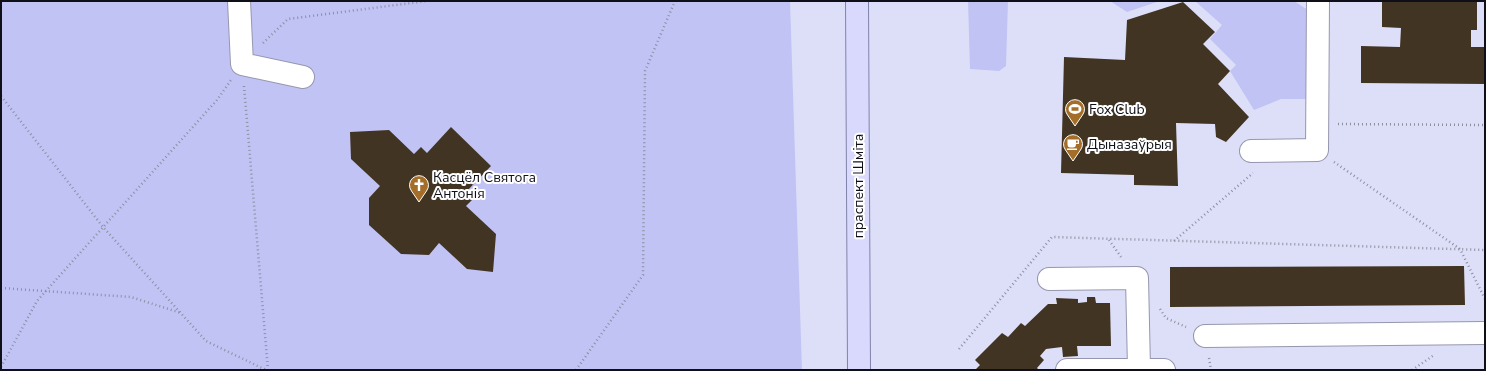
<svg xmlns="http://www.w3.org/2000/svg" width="1486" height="371" font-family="'Nunito Sans',sans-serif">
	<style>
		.green { fill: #c1c3f4 }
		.building { fill: #423423 }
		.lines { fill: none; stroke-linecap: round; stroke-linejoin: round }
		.minor-casing { stroke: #9697ae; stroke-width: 24 }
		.major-casing { stroke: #8182ab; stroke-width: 24 }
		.path { stroke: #8d8fa1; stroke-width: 2.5; stroke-dasharray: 1 3; stroke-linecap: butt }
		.minor { stroke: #fff; stroke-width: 22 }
		.major { stroke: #d8d9fd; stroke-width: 22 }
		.labels { text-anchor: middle; stroke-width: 4; stroke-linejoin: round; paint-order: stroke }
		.poi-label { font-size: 14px; fill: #0f0f17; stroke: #fff; text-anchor: start }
		.street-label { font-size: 14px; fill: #0f0f17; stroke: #fff }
	</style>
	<rect width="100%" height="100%" fill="#dddff8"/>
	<!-- green -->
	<path class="green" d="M1 1H790L802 370H1Z
		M968 1H1008L1006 66 999 71 970 69Z
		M1110 1H1160L1127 12Z
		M1195 1H1294L1308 10 1309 99H1281L1254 110 1230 71 1236 65 1210 39 1222 25Z"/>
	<!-- building -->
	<path class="building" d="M1382 1H1477V30H1471V47H1485V84L1361 83V46L1400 47 1401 28 1382 27Z
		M1183 2 1215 32 1203 44 1230 71 1218 84 1249 117 1226 142 1216 137 1215 124 1176 123 1178 186 1134 185V175L1061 173 1064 57 1125 60 1127 20Z
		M451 127 491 166 467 191 474 198 466 206 496 234 493 272 467 269 439 243 429 255 401 254 369 225V198L380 186 351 159 350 132 389 130 414 154 421 147 427 153Z
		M1464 266 1465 305 1170 307V267Z
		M1087 297H1095L1096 303H1110L1111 346H1077L1078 356 1063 357 1062 347 1046 349 1040 356 1044 360 1037 368 1039 370H975L980 365 975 360 1002 333 1008 337 1021 323 1025 326 1048 304H1057L1056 298 1078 299V303L1087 302Z"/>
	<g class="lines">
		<defs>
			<path id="minor" d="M239 1 242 64 303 77
				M1251 151 1317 150 1318 1
				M1049 279 1137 278 1139 369
				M1205 336 1485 333
				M1067 370H1164"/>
			<path id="major" d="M857 1 859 370"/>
		</defs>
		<!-- minor casing -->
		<use href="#minor" class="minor-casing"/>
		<!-- major casing -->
		<use href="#major" class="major-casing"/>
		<!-- path -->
		<path class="path" d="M263 43 288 19 427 1
			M244 86 268 370
			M1 96 103 227 206 341 266 370
			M1338 124 1485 125
			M1334 162 1460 249 1485 299
			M1109 240 1121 257
			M1174 241 1253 173
			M1 288 131 297 181 313
			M1160 309 1166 318 1186 327
			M959 349 1052 237 1485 250
			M1209 358 1211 370
			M1 367 37 301 217 100 231 80
			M576 370 643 275 645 71 675 1
			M1412 370 1434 355"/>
		<!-- minor -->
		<use href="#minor" class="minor"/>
		<!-- major -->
		<use href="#major" class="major"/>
	</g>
	<!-- icons -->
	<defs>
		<symbol id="stadium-pin" viewBox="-11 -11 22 30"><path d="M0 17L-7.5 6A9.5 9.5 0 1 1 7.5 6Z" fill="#a46e28" stroke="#fff"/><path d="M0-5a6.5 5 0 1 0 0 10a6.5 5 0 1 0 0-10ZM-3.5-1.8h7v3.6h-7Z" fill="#fff"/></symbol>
		<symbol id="cafe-pin" viewBox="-11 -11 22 30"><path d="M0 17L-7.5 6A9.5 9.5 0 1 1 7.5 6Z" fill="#a46e28" stroke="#fff"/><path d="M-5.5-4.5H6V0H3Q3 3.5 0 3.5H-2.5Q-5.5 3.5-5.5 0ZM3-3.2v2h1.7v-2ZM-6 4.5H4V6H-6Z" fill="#fff"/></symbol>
		<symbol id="church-pin" viewBox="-11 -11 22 30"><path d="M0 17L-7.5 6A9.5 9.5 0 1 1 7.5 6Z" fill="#a46e28" stroke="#fff"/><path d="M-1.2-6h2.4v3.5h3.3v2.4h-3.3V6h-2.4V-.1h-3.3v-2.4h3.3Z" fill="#fff"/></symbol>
	</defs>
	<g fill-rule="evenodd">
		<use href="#stadium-pin" x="1064" y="98" width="22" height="30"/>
		<use href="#cafe-pin" x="1062" y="133" width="22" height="30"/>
		<use href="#church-pin" x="408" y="174" width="22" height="30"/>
	</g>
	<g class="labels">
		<!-- poi labels -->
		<g class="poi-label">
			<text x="1089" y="114">Fox Club</text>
			<text x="1087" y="149">Дыназаўрыя</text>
			<text x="433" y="182">Касцёл Святога<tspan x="433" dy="16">Антонія</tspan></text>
		</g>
		<!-- street labels -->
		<g class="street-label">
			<text transform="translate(858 186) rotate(-90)" y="5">праспект Шміта</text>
		</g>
	</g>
	<!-- border -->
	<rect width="1486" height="371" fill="none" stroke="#0f0f17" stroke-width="4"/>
</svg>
